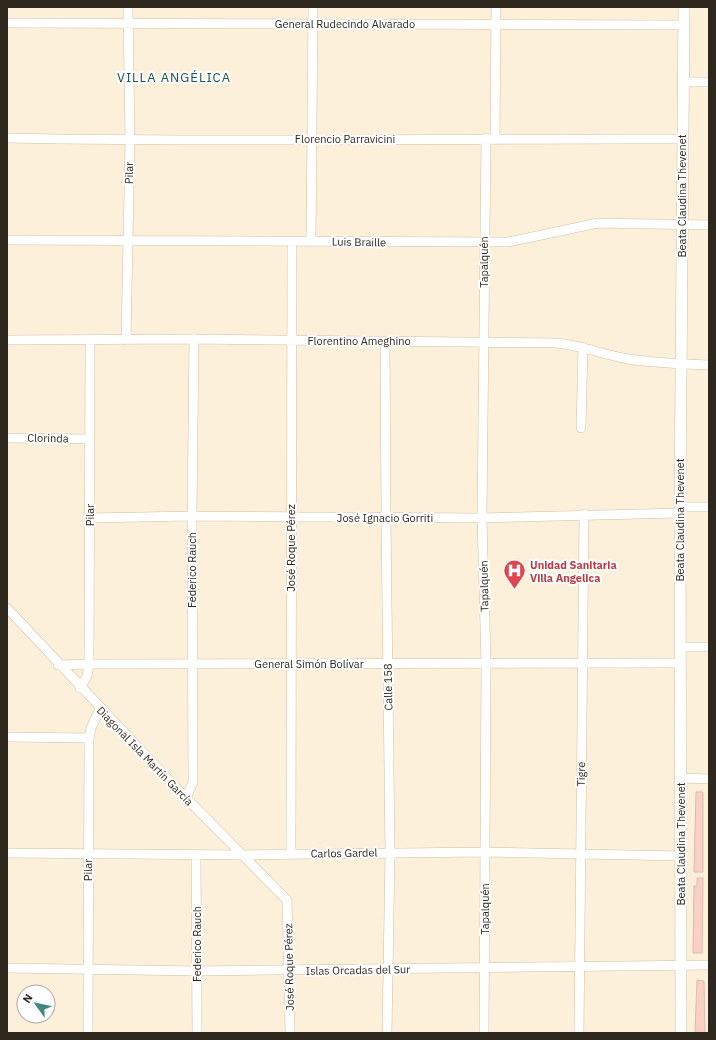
<svg xmlns="http://www.w3.org/2000/svg" width="716" height="1040" font-family="'IBM Plex Sans',sans-serif">
	<style>
		.building { fill: #fad0c5; stroke: #dbbbb2 }
		.lines { fill: none; stroke-linecap: round; stroke-linejoin: round }
		.minor-casing { stroke: #cebfa6; stroke-width: 10 }
		.major-casing { stroke: #cebfa6; stroke-width: 12 }
		.minor { stroke: #fff; stroke-width: 9 }
		.major { stroke: #fff; stroke-width: 11 }
		.labels { text-anchor: middle; stroke-width: 4; stroke-linejoin: round; paint-order: stroke }
		.street-label { font-size: 11px; fill: #2e281e; stroke: #fff }
		.health-label { font-size: 11px; font-weight: bold; fill: #be3a42; stroke: #fff; text-anchor: start }
		.quarter-label { font-size: 13px; letter-spacing: 1px; fill: #18534e; stroke: #fff }
	</style>
	<rect width="100%" height="100%" fill="#fdf0db"/>
	<!-- building -->
	<path class="building" d="M696 792H703V872H694Z
		M697 878H703L702 953H693L694 886H697Z
		M697 980 704 981 705 1033 695 1032Z"/>
	<g class="lines">
		<defs>
			<path id="minor" d="M7 23 683 25
				M683 82H709
				M7 138C232 143 457 138 682 139
				M495 138 496 7
				M7 240 508 242 598 223 709 225
				M311 242 313 7
				M7 340 194 339 556 343C581 345 604 355 628 359 655 363 682 364 709 365
				M126 340 130 140 128 7
				M385 342 386 518 390 853 387 1033
				M581 428 583 347
				M7 438 89 439
				M680 507H709
				M90 518 192 516 482 518 680 513
				M7 608 186 798 287 900 290 1033
				M680 647H709
				M58 665 89 664 680 663
				M80 688 87 676 89 664 90 341
				M7 737 89 738
				M681 778 709 779
				M186 798 193 782 192 516 194 339
				M7 853 243 855 485 852 681 856
				M291 854 292 242
				M196 855 197 1033
				M7 968 197 971 709 965
				M88 1033 89 738 91 728 100 709
				M484 1033 486 663 482 518 486 138
				M579 1033 584 514"/>
			<path id="major" d="M681 1033 680 507 684 7"/>
		</defs>
		<!-- minor casing -->
		<use href="#minor" class="minor-casing"/>
		<!-- major casing -->
		<use href="#major" class="major-casing"/>
		<!-- minor -->
		<use href="#minor" class="minor"/>
		<!-- major -->
		<use href="#major" class="major"/>
	</g>
	<!-- icons -->
	<defs>
		<symbol id="hospital-pin" viewBox="-11 -11 22 30"><path d="M0 17L-7.5 6A9.5 9.5 0 1 1 7.5 6Z" fill="#e0444e" stroke="#fff"/><path d="M-5-5h3v3.5h4V-5h3V5h-3V1.5h-4V5h-3Z" fill="#fff"/></symbol>
	</defs>
	<g fill-rule="evenodd">
		<use href="#hospital-pin" x="502" y="558" width="25" height="34"/>
	</g>
	<g class="labels">
		<!-- street labels -->
		<g class="street-label">
			<text x="345" y="28">General Rudecindo Alvarado</text>
			<text x="345" y="143">Florencio Parravicini</text>
			<text transform="translate(129 173) rotate(-89)" y="4">Pilar</text>
			<text transform="translate(682 196) rotate(-90)" y="4">Beata Claudina Thevenet</text>
			<text transform="translate(359 242) rotate(1)" y="4">Luis Braille</text>
			<text transform="translate(484 262) rotate(-90)" y="4">Tapalquén</text>
			<text x="359" y="345">Florentino Ameghino</text>
			<text transform="translate(48 438) rotate(1)" y="4">Clorinda</text>
			<text transform="translate(90 515) rotate(-90)" y="4">Pilar</text>
			<text x="385" y="522">José Ignacio Gorriti</text>
			<text transform="translate(680 520) rotate(-90)" y="4">Beata Claudina Thevenet</text>
			<text transform="translate(291 548) rotate(-90)" y="4">José Roque Pérez</text>
			<text transform="translate(192 570) rotate(-90)" y="4">Federico Rauch</text>
			<text transform="translate(484 586) rotate(-91)" y="4">Tapalquén</text>
			<text x="309" y="668">General Simón Bolívar</text>
			<text transform="translate(388 687) rotate(-91)" y="4">Calle 158</text>
			<text transform="translate(145 756) rotate(46)" y="4">Diagonal Isla Martín García</text>
			<text transform="translate(581 774) rotate(-89)" y="4">Tigre</text>
			<text transform="translate(681 844) rotate(-90)" y="4">Beata Claudina Thevenet</text>
			<text transform="translate(344 853) rotate(-1)" y="4">Carlos Gardel</text>
			<text transform="translate(88 870) rotate(-90)" y="4">Pilar</text>
			<text transform="translate(485 909) rotate(-90)" y="4">Tapalquén</text>
			<text transform="translate(197 944) rotate(-90)" y="4">Federico Rauch</text>
			<text transform="translate(289 967) rotate(-91)" y="4">José Roque Pérez</text>
			<text transform="translate(358 970) rotate(-1)" y="4">Islas Orcadas del Sur</text>
		</g>
		<!-- health labels -->
		<g class="health-label">
			<text x="530" y="569">Unidad Sanitaria<tspan x="530" dy="13">Villa Angelica</tspan></text>
		</g>
		<!-- quarter labels -->
		<g class="quarter-label">
			<text x="174" y="82">VILLA ANGÉLICA</text>
		</g>
	</g>
	<!-- border -->
	<rect width="716" height="1040" fill="none" stroke="#2e281e" stroke-width="16"/>
	<!-- north arrow -->
	<g transform="translate(36 1004) rotate(303)"><circle r="19" fill="#ffffff" stroke="#aba9a5"/>
	<path d="M0-3L7 15L0 10L-7 15Z" fill="#408781"/>
	<text y="-6" font-size="11" font-weight="bold" text-anchor="middle" fill="#2e281e">N</text>
	</g>
</svg>
